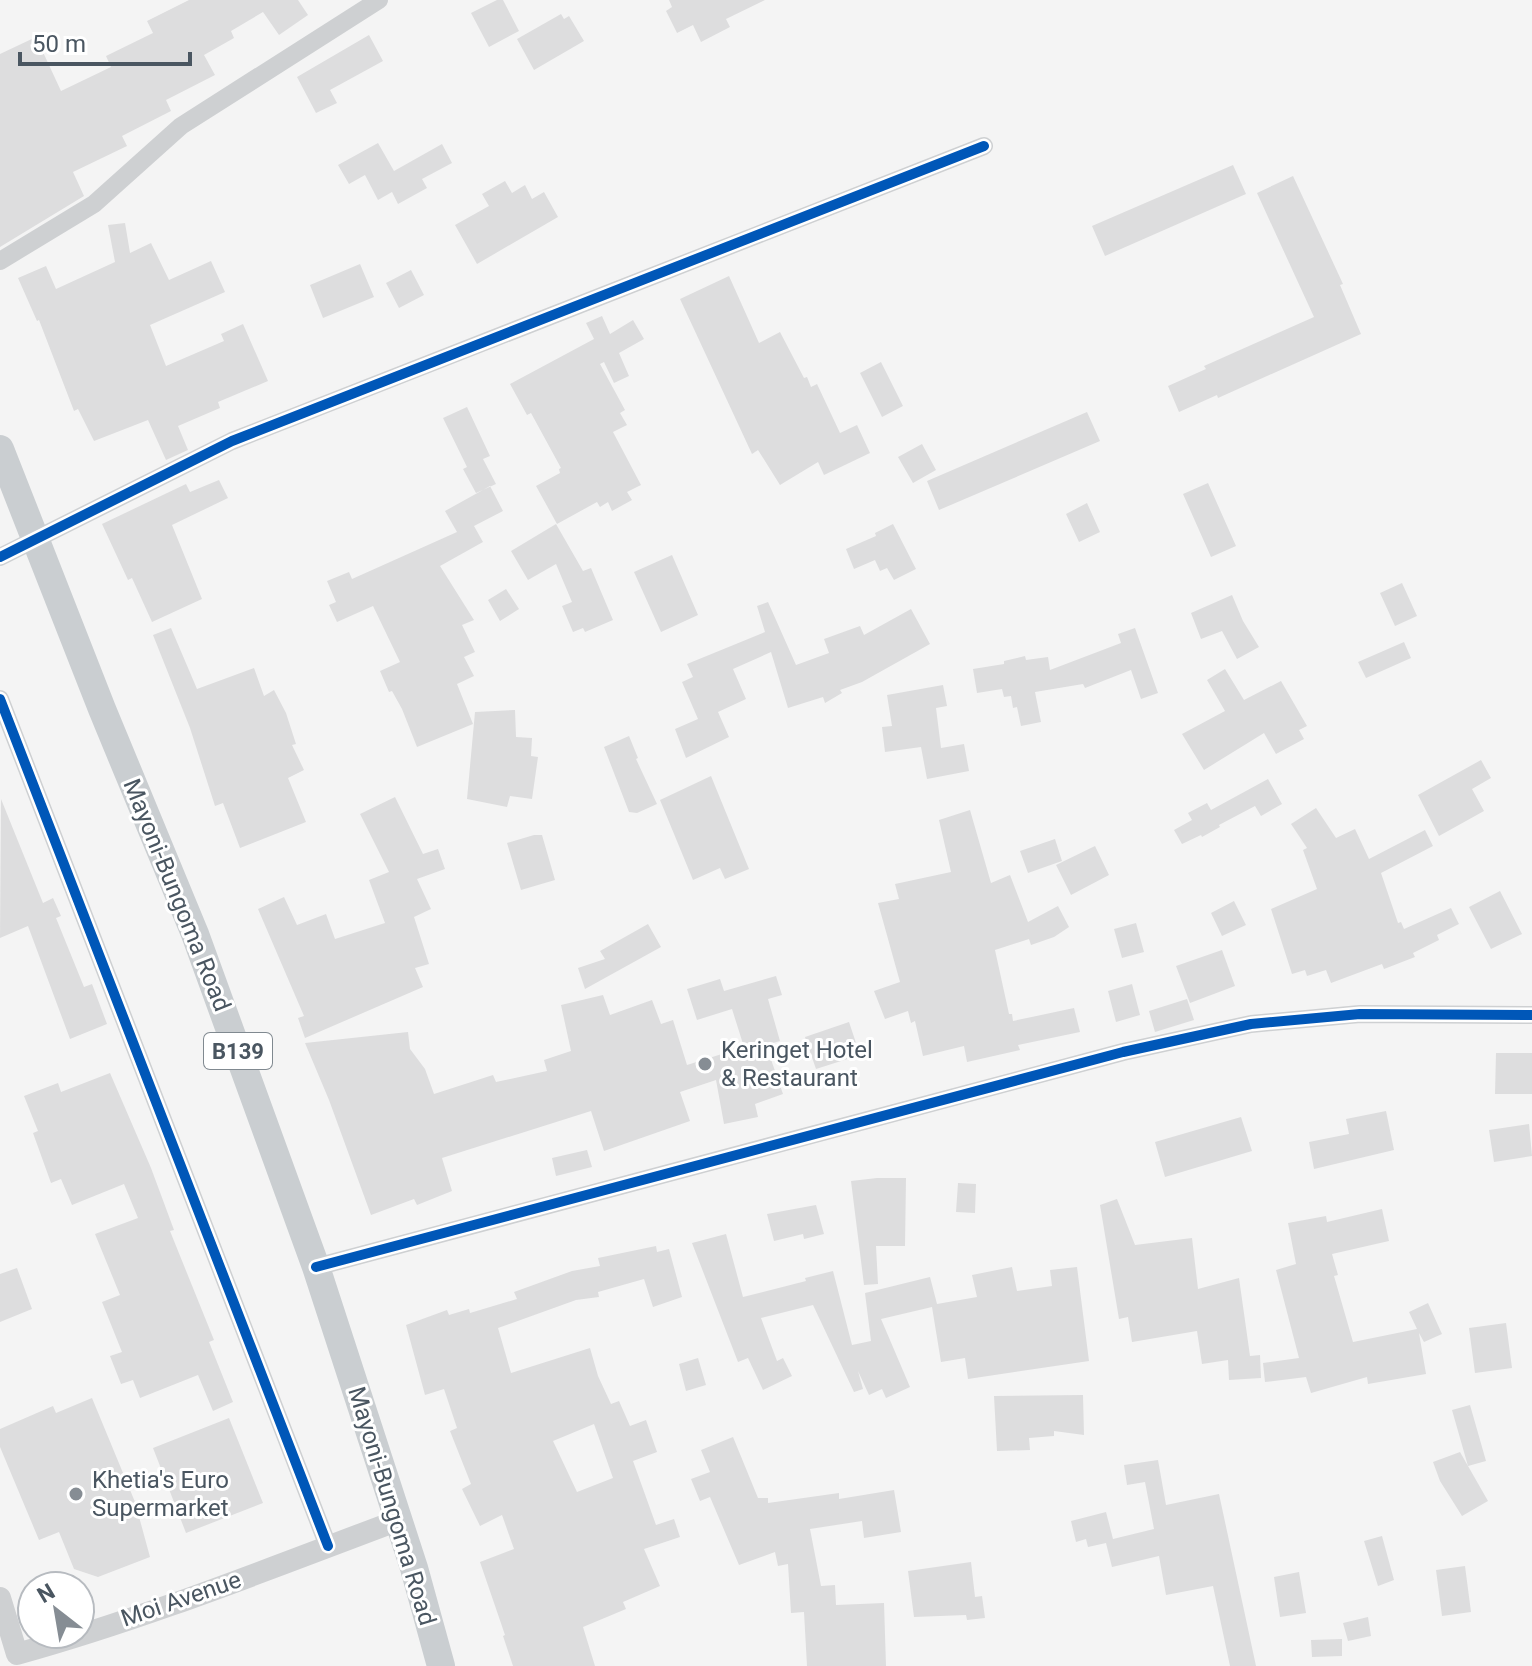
<svg xmlns="http://www.w3.org/2000/svg" width="1532" height="1666" font-family="Roboto,sans-serif">
	<style>
		.building { fill: #ddddde; fill-rule: evenodd }
		.lines { fill: none; stroke-linecap: round; stroke-linejoin: round }
		.minor { stroke: #ced0d2; stroke-width: 18 }
		.tertiary { stroke: #ced0d2; stroke-width: 22 }
		.primary { stroke: #caced1; stroke-width: 28 }
		.cycleway-casing { stroke: #fff; stroke-width: 15 }
		.cycleway { stroke: #0057b8; stroke-width: 10 }
		.poi-dot { fill: #868d94; stroke: #fff; stroke-width: 3 }
		.labels { text-anchor: middle; stroke-width: 6; stroke-linejoin: round; paint-order: stroke }
		.shield { fill: #fff; stroke: #808990; stroke-width: 2 }
		.shield-label { font-size: 22px; font-weight: bold; fill: #4a5661 }
		.street-label { font-size: 24px; fill: #4a5661; stroke: #fff }
		.poi-label { font-size: 24px; fill: #4a5661; stroke: #fff; text-anchor: start }
	</style>
	<rect width="100%" height="100%" fill="#f4f4f4"/>
	<!-- building -->
	<path class="building" d="M189 0H298L308 15 279 35 263 12 231 31 234 38 204 55 215 75 166 100 171 111 122 136 127 146 73 172 84 196 0 247V54L36 37 61 91 111 67 106 56 153 33 147 21Z
		M497 0H503L519 31 489 47 471 13Z
		M669 0H765L726 19 730 27 701 42 693 25 677 33 666 11 672 7Z
		M561 14 564 19 569 16 584 41 534 70 517 39Z
		M369 35 383 61 330 90 337 103 316 113 297 77Z
		M378 143 394 171 442 144 452 163 422 179 427 188 398 204 392 192 378 200 365 175 349 184 338 165Z
		M1233 165 1246 194 1105 256 1092 226Z
		M1293 176 1343 284 1340 285 1361 334 1218 398 1217 395 1179 412 1168 386 1206 369 1204 366 1314 317 1257 193Z
		M505 181 512 193 525 185 532 199 544 192 558 217 477 264 455 225 489 206 482 194Z
		M125 223 130 253 151 243 169 280 211 261 225 292 150 325 166 366 224 341 221 334 243 324 268 381 218 402 220 408 178 426 188 450 166 460 148 420 94 441 78 409 74 411 39 320 37 321 18 278 46 266 56 289 115 262 108 225Z
		M360 264 374 297 323 318 310 285Z
		M411 270 424 295 399 308 386 283Z
		M729 276 759 343 780 332 804 378 807 377 811 387 817 384 840 433 857 425 870 453 824 475 818 462 780 485 758 450 752 454 680 299Z
		M602 316 610 334 633 320 644 339 619 353 629 376 614 383 604 362 600 364 625 410 620 413 627 425 613 432 641 485 627 492 632 500 612 511 608 502 600 507 597 502 557 524 536 486 560 473 559 469 561 468 531 413 527 415 510 384 594 339 586 323Z
		M881 362 903 406 882 417 860 373Z
		M467 407 490 456 483 459 496 484 476 493 463 469 467 467 443 418Z
		M1087 412 1100 441 939 510 927 481Z
		M922 444 936 470 913 483 898 457Z
		M219 480 228 498 172 525 202 599 152 622 132 578 128 580 102 524 186 484 190 492Z
		M1208 483 1236 546 1211 557 1183 494Z
		M490 486 503 511 474 526 483 542 440 566 474 620 462 625 475 652 464 657 474 676 457 684 473 724 417 747 402 709 392 691 389 692 380 671 400 662 373 606 337 622 329 605 336 602 327 581 349 572 352 579 457 532 445 511Z
		M1087 503 1100 532 1079 542 1066 514Z
		M556 524 583 571 591 568 613 620 585 632 583 628 573 632 562 606 572 602 556 564 528 580 511 551Z
		M893 524 916 569 894 580 887 568 880 571 875 560 854 569 846 549 876 536 875 533Z
		M672 555 698 615 661 632 634 572Z
		M1402 583 1417 616 1395 626 1380 593Z
		M506 589 519 609 500 621 488 600Z
		M1232 595 1243 621 1259 647 1237 659 1222 631 1201 639 1191 613Z
		M768 602 796 665 829 653 824 639 860 626 864 635 911 609 930 644 862 682 840 690 842 693 825 703 823 697 788 708 771 652 733 669 746 699 718 712 729 737 686 758 675 729 698 719 682 682 693 677 687 664 765 632 757 606Z
		M171 628 197 689 254 668 264 696 274 690 286 713 296 744 292 745 304 770 288 778 306 822 240 848 223 803 215 806 190 728 153 635Z
		M1135 628 1158 693 1141 699 1131 670 1085 688 1083 684 1035 692 1041 722 1021 726 1017 707 1013 708 1011 696 1004 697 1002 689 977 693 973 669 1004 664V661L1025 656 1026 660 1048 657 1050 670 1121 643 1118 634Z
		M1404 642 1411 658 1366 678 1358 662Z
		M1225 669 1244 700 1281 681 1307 726 1299 730 1304 739 1276 754 1264 733 1204 770 1182 734 1225 711 1207 680Z
		M943 685 947 706 936 708 941 748 964 744 969 771 927 779 921 747 885 752 882 727 892 726 887 695Z
		M515 710 516 737 532 738 531 756 538 757 532 799 510 796 507 807 467 799 475 712Z
		M629 736 638 758 636 759 657 804 637 813 629 812 604 747Z
		M1481 760 1491 778 1472 789 1484 811 1439 836 1418 795Z
		M711 776 749 869 725 879 720 868 693 880 660 800Z
		M1268 779 1282 804 1261 816 1255 806 1219 825 1220 827 1202 837 1201 835 1182 844 1174 830 1192 820 1188 813 1207 803 1211 810Z
		M395 797 423 854 438 849 445 869 417 879 431 909 414 917 429 964 415 968 423 987 305 1038 298 1018 304 1016 258 909 284 897 297 925 326 914 335 939 385 923 369 880 389 872 360 814Z
		M1 799 43 903 53 898 61 916 56 918 84 987 92 984 107 1024 70 1039 28 926 0 938Z
		M1316 808 1336 838 1355 829 1369 859 1425 830 1433 846 1381 873 1398 923 1401 922 1404 929 1451 908 1459 924 1437 935 1439 940 1413 953 1415 957 1384 969 1382 964 1331 983 1326 970 1307 976 1305 970 1292 974 1271 909 1317 889 1303 850 1307 848 1291 824Z
		M970 810 991 883 1010 875 1028 922 1058 906 1069 927 1054 937 1031 945 1029 939 995 950 1009 1014H1012L1013 1021 1074 1008 1080 1032 1018 1045 1020 1050 967 1062 964 1046 923 1056 915 1021 911 1023 908 1011 885 1019 874 991 900 982 878 903 899 899 895 884 951 872 939 820Z
		M534 835H542L555 880 521 890 507 843Z
		M1055 839 1062 861 1028 873 1020 851Z
		M1095 846 1109 875 1071 895 1056 865Z
		M1500 891 1522 934 1491 949 1469 907Z
		M1234 901 1246 925 1222 936 1211 913Z
		M1136 923 1144 952 1122 958 1114 929Z
		M648 924 661 947 585 989 578 968 605 959 600 951Z
		M1222 950 1235 986 1190 1003 1176 966Z
		M776 976 782 995 768 999 780 1041 766 1045 783 1094 755 1104 758 1117 724 1124 716 1080 680 1092 690 1121 604 1151 591 1111 442 1158 452 1191 417 1205 414 1199 371 1215 329 1100 305 1043 408 1032 410 1049 425 1069 434 1094 493 1075 496 1082 547 1071 544 1060 571 1051 561 1005 603 995 610 1015 652 1000 661 1024 673 1020 687 1065 744 1047 732 1009 697 1020 687 989 720 979 724 991Z
		M1132 984 1140 1015 1116 1022 1108 991Z
		M1187 999 1194 1020 1155 1032 1149 1011Z
		M849 1022 860 1055 816 1069 805 1037Z
		M1496 1053H1532V1094H1495Z
		M110 1073 151 1168 174 1230 170 1231 214 1340 209 1342 233 1402 213 1411 198 1375 140 1398 133 1380 121 1384 110 1356 122 1352 102 1302 120 1295 95 1234 138 1218 124 1184 72 1205 61 1179 51 1183 33 1133 38 1131 24 1096 58 1083 61 1092Z
		M1386 1111 1394 1150 1314 1169 1309 1142 1349 1134 1346 1119Z
		M1241 1117 1252 1151 1165 1177 1155 1142Z
		M1529 1124 1532 1156 1494 1162 1489 1130Z
		M587 1150 592 1167 556 1176 552 1158Z
		M877 1178H906L905 1246H876L878 1284 864 1285 851 1181Z
		M958 1183 976 1184 975 1213 956 1212Z
		M1117 1199 1135 1245 1192 1238 1198 1289 1239 1278 1250 1356 1260 1355 1261 1378 1229 1380 1228 1360 1202 1364 1197 1331 1132 1342 1128 1317 1119 1319 1100 1205Z
		M816 1205 824 1234 804 1239 803 1234 774 1241 767 1214Z
		M1382 1209 1389 1241 1332 1254 1338 1275 1334 1276 1353 1342 1417 1329 1409 1312 1428 1303 1442 1334 1424 1342 1419 1333 1426 1374 1368 1384 1367 1377 1311 1393 1306 1377 1265 1382 1263 1363 1299 1358 1276 1270 1296 1264 1288 1223 1326 1216 1327 1222Z
		M726 1234 743 1297 806 1281 805 1278 833 1271 852 1345 871 1341 865 1293 930 1277 937 1304 977 1297 972 1275 1012 1267 1017 1291 1052 1286 1050 1270 1077 1267 1089 1361 968 1379 965 1358 941 1362 932 1307 881 1319 910 1387 886 1398 882 1389 869 1395 858 1371 863 1389 854 1392 813 1305 761 1318 777 1361 783 1358 792 1376 763 1390 748 1358 738 1362 692 1243Z
		M656 1246 657 1252 669 1249 682 1297 653 1307 644 1279 598 1292 599 1297 576 1300 498 1328 511 1373 590 1348 598 1376 611 1404 619 1401 630 1426 646 1420 657 1452 633 1461 656 1525 674 1519 680 1537 644 1549 660 1586 623 1602 626 1609 583 1627 595 1666H513L503 1636 505 1635 480 1562 514 1549 502 1515 480 1526 462 1489 471 1484 450 1431 457 1428 444 1389 425 1395 406 1325 447 1310 449 1315 469 1309 470 1313 517 1299 514 1292 572 1271 600 1266 598 1258ZM594 1424 613 1478 577 1492 553 1441Z
		M17 1268 32 1309 0 1322V1274Z
		M1506 1323 1512 1368 1475 1373 1469 1328Z
		M698 1358 706 1385 686 1391 679 1364Z
		M1083 1395 1084 1435 1054 1431V1436L1029 1438 1030 1450 997 1451 994 1396Z
		M92 1398 135 1502 150 1557 98 1577 74 1569 59 1532 39 1540 0 1447V1429L53 1406 56 1413Z
		M1470 1405 1486 1461 1468 1466 1452 1410Z
		M229 1418 263 1503 186 1533 153 1448Z
		M733 1437 758 1498H768V1503L839 1493V1499L894 1490 901 1532 864 1538 862 1521 810 1529 821 1586 835 1585 836 1605 884 1603 886 1666H807L804 1612 791 1613 788 1564 778 1566 775 1552 739 1565 710 1497 700 1501 691 1479 710 1472 701 1450Z
		M1460 1452 1488 1501 1462 1516 1440 1481 1433 1462Z
		M1158 1460 1166 1505 1219 1494 1256 1666H1230L1213 1586 1166 1595 1159 1556 1112 1567 1106 1543 1088 1547 1086 1539 1076 1542 1071 1521 1106 1512 1113 1539 1154 1529 1145 1482 1127 1485 1124 1465Z
		M1382 1536 1394 1580 1378 1586 1364 1541Z
		M971 1562 975 1597 982 1596 985 1618 967 1620 966 1615 914 1617 908 1571Z
		M1465 1566 1471 1612 1442 1616 1436 1570Z
		M1299 1572 1306 1613 1280 1617 1274 1577Z
		M1368 1617 1371 1636 1348 1641 1343 1623Z
		M1342 1639V1656L1312 1657 1311 1640Z"/>
	<g class="lines">
		<!-- minor -->
		<path class="minor" d="M0 261 94 204 181 126 379 0
			M0 557 232 441 984 146
			M0 699 328 1546
			M316 1267 1123 1052 1251 1024 1360 1014 1532 1015"/>
		<!-- tertiary -->
		<path class="tertiary" d="M0 1598 17 1654C147 1618 273 1567 399 1520"/>
		<!-- primary -->
		<path class="primary" d="M0 449 102 709 195 934 316 1267 414 1568 441 1666"/>
		<defs>
			<path id="cycleway" d="M0 557 232 441 984 146
				M0 699 328 1546
				M316 1267 1123 1052 1251 1024 1360 1014 1532 1015"/>
		</defs>
		<!-- cycleway casing -->
		<use href="#cycleway" class="cycleway-casing"/>
		<!-- cycleway -->
		<use href="#cycleway" class="cycleway"/>
	</g>
	<!-- markers -->
	<g class="poi-dot">
		<circle cx="705" cy="1064" r="8"/>
		<circle cx="76" cy="1494" r="8"/>
	</g>
	<g class="labels">
		<!-- shield labels -->
		<rect class="shield" x="204" y="1033" width="68" height="36" rx="6"/>
		<g class="shield-label">
			<text x="238" y="1059">B139</text>
		</g>
		<!-- street labels -->
		<g class="street-label">
			<text transform="translate(177 895) rotate(68)" y="8">Mayoni-Bungoma Road</text>
			<text transform="translate(392 1506) rotate(73)" y="8">Mayoni-Bungoma Road</text>
			<text transform="translate(181 1599) rotate(-19)" y="8">Moi Avenue</text>
		</g>
		<!-- poi labels -->
		<g class="poi-label">
			<text x="721" y="1058">Keringet Hotel<tspan x="721" dy="28">&amp; Restaurant</tspan></text>
			<text x="92" y="1488">Khetia's Euro<tspan x="92" dy="28">Supermarket</tspan></text>
		</g>
	</g>
	<!-- north arrow -->
	<g transform="translate(56 1610) rotate(329)"><circle r="38" fill="#ffffff" stroke="#b7bbc0" stroke-width="2"/>
	<path d="M0-6L14 30L0 20L-14 30Z" fill="#868d94"/>
	<text y="-12" font-size="22" font-weight="bold" text-anchor="middle" fill="#4a5661">N</text>
	</g>
	<!-- scale -->
	<path d="M20 52v12h170v-12" fill="none" stroke="#4a5661" stroke-width="4"/>
	<text x="32" y="52" font-size="24" fill="#4a5661" stroke="#ffffff" stroke-width="6" paint-order="stroke">50 m</text>
</svg>
